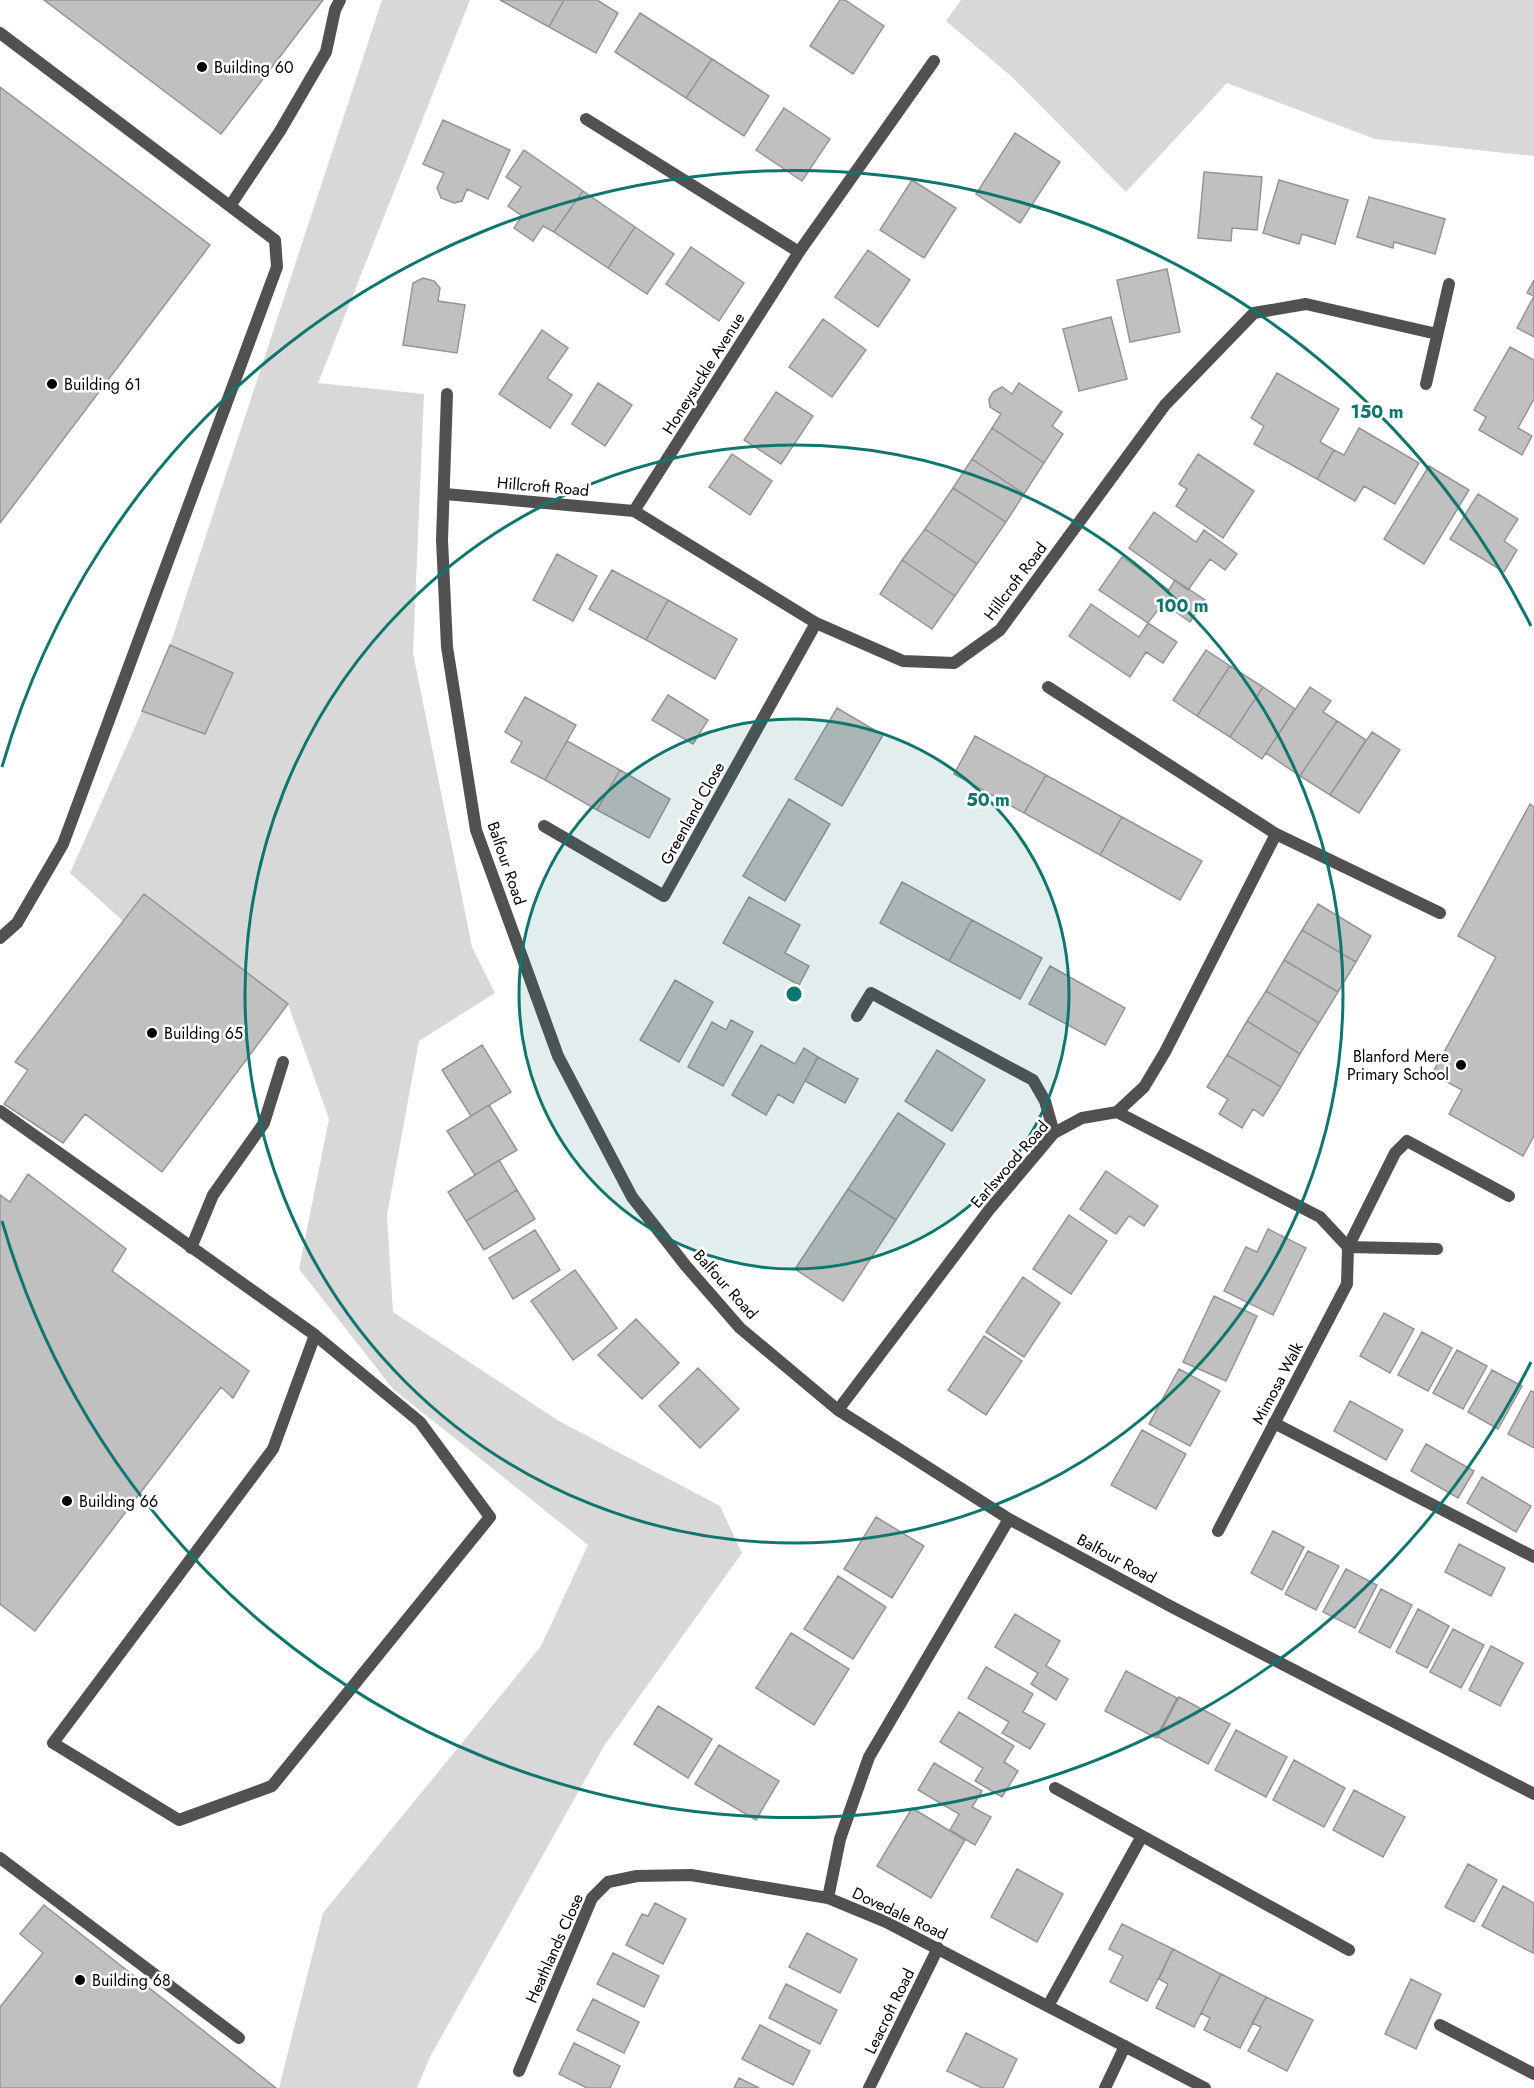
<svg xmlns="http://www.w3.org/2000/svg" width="1534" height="2088" font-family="Jost,sans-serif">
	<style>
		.green { fill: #d8d8d8 }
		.building { fill: #c0c0c0; stroke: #959595; stroke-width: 1.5 }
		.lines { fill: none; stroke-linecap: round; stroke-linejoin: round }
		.lane { stroke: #515151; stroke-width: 12 }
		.street { stroke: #515151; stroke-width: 12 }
		.ring { fill: none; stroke: #0f766e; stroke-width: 3 }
		.poi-dot { fill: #000; stroke: #fff; stroke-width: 2 }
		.labels { text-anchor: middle; stroke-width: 5; stroke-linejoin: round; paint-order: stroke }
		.poi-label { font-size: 16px; fill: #000; stroke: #fff; text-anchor: start }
		.street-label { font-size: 16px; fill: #000; stroke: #fff }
		.centre { fill: #0f766e; stroke: #fff; stroke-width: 3 }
		.ring-label { font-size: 18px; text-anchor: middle; font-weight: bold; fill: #0f766e; stroke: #fff; stroke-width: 5; stroke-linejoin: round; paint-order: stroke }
	</style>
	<rect width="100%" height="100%" fill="#fff"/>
	<!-- green -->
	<path class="green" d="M382 0H470L318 383 424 394 413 653 472 947 495 993 419 1041 387 1215 393 1312 559 1421 720 1506 742 1553 604 1746 430 2057 417 2088H279L323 1913 541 1646 588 1545 393 1389 299 1269 329 1119 288 1004 144 895 123 921 70 873 142 711 205 734 233 674 170 645Z
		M961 0H1534V156L1375 139 1227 83 1126 192 1012 77 946 21Z"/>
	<!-- building -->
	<path class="building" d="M44 0H323L221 134Z
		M500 0H564L549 27Z
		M564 0H597L618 13 596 53 549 27Z
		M840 0H845L884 26 853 74 810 46Z
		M640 13 712 59 686 98 615 52Z
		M712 59 769 96 744 136 686 98Z
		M0 87 210 245 0 523Z
		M784 108 830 139 802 181 756 150Z
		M443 120 510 150 488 199 467 189 462 201 454 203 441 198 437 188 444 173 423 164Z
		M1015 133 1060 162 1020 223 976 194Z
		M524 150 583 191 554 232 543 226 533 241 514 228 522 216 508 206 521 187 506 177Z
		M1204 172 1262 177 1257 230 1232 228 1231 241 1198 238Z
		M912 180 956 208 924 258 880 230Z
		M1279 180 1348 200 1335 244 1302 234 1299 244 1263 233Z
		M583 191 635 227 608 268 554 232Z
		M1369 197 1445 219 1435 254 1394 242 1393 248 1357 237Z
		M635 227 674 254 647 294 608 268Z
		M691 247 744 283 719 321 666 284Z
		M868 250 910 280 878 327 835 297Z
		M1167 269 1180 332 1130 342 1117 280Z
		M423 278 434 281 440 288 438 301 465 305 457 353 403 345 413 283Z
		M1534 280V337L1517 328 1534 296 1527 293Z
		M1111 317 1127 379 1079 391 1063 329Z
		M823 319 866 350 832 397 789 367Z
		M542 330 568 348 547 378 572 395 550 428 499 394Z
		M1510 347 1534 360V399L1518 428 1532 436 1522 455 1479 430 1486 417 1474 410Z
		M1277 373 1339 409 1320 442 1334 450 1317 479 1254 444 1264 426 1251 418Z
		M598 383 632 405 605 446 572 424Z
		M1019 383 1062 412 1052 426 1063 434 1044 463 992 428 1001 414 990 407 989 399 993 392 1002 387 1012 394Z
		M776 392 813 416 781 464 744 440Z
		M992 428 1044 463 1024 494 972 459Z
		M1359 428 1419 463 1395 504 1364 486 1355 501 1317 479 1334 450 1344 455Z
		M732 454 772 481 750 515 709 487Z
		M1198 454 1254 491 1223 538 1176 506 1187 489 1179 484Z
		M972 459 1024 494 1006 522 953 488Z
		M1429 466 1469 490 1424 564 1384 539Z
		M953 488 1006 522 977 564 925 529Z
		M1478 494 1518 519 1504 541 1517 550 1504 572 1450 539Z
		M1154 512 1196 542 1204 530 1237 554 1225 570 1210 559 1188 590 1129 548Z
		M925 529 977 564 955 596 902 560Z
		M557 554 597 576 573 621 533 600Z
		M1122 557 1169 590 1175 580 1205 600 1190 622 1163 603 1148 623 1099 590Z
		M902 560 955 596 932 629 880 594Z
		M612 570 668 600 646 640 589 609Z
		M668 600 737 639 715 679 646 640Z
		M1091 604 1139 637 1148 623 1177 642 1163 663 1146 652 1130 677 1069 636Z
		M170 645 233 673 205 734 142 711Z
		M1206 650 1230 666 1197 716 1173 700Z
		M1230 666 1263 687 1230 737 1197 716Z
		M1263 687 1295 709 1262 759 1230 737Z
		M1310 687 1331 701 1323 712 1337 721 1300 776 1266 753Z
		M668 695 708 720 693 744 652 720Z
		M525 697 576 725 545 780 511 762 522 742 505 732Z
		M837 708 883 735 842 806 795 779Z
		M1337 721 1366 740 1330 795 1300 776Z
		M1372 732 1400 750 1359 813 1330 795Z
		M975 736 1046 775 1024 813 954 774Z
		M567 741 620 770 597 810 545 780Z
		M620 770 670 799 649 838 597 810Z
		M1046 775 1122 817 1100 855 1024 813Z
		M789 799 830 824 785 901 743 876Z
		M1530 804 1534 807V1136L1523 1156 1449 1114 1462 1090 1432 1074 1496 957 1458 936Z
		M1122 817 1202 861 1180 900 1100 855Z
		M902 882 972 920 949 961 880 923Z
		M144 894 288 1004 162 1172 85 1114 63 1143 4 1104 28 1070 15 1062Z
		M749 897 800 925 785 953 809 966 799 985 723 943Z
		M1318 904 1371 936 1356 962 1302 930Z
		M972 920 1042 958 1020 999 949 961Z
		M1302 930 1356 962 1338 992 1284 960Z
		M1284 960 1338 992 1319 1023 1266 991Z
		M1050 966 1125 1008 1105 1045 1029 1004Z
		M675 980 713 1002 679 1062 640 1040Z
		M1266 991 1319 1023 1300 1054 1247 1021Z
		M731 1020 753 1032 723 1086 688 1067 712 1022 726 1030Z
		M1247 1021 1300 1054 1281 1087 1227 1055Z
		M482 1045 511 1092 471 1116 442 1070Z
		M761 1045 795 1064 804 1048 818 1057 793 1103 778 1094 766 1115 732 1095Z
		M937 1050 985 1080 952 1131 905 1101Z
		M1227 1055 1281 1087 1263 1116 1253 1109 1242 1128 1219 1114 1228 1099 1207 1087Z
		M818 1057 858 1079 845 1103 805 1081Z
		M489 1105 517 1150 475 1175 447 1131Z
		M898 1113 945 1144 896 1220 848 1189Z
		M499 1160 517 1190 466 1221 448 1192Z
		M1106 1171 1158 1206 1144 1226 1129 1216 1116 1234 1080 1209Z
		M28 1174 126 1249 112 1271 249 1371 233 1398 221 1387 35 1631 0 1604V1195L10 1202Z
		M848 1189 896 1220 843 1301 795 1269Z
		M517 1190 535 1219 484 1250 466 1221Z
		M1069 1215 1107 1241 1071 1294 1033 1269Z
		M1268 1229 1306 1248 1273 1315 1224 1291 1246 1247 1257 1252Z
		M535 1230 560 1270 513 1299 489 1258Z
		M575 1270 617 1328 573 1360 531 1301Z
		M1023 1277 1060 1303 1024 1357 986 1332Z
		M1214 1296 1257 1316 1226 1381 1183 1362Z
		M1384 1313 1414 1329 1390 1373 1360 1356Z
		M636 1319 679 1363 642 1399 598 1355Z
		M1422 1332 1452 1348 1428 1391 1398 1375Z
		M984 1336 1022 1361 986 1415 948 1390Z
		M1457 1350 1487 1366 1463 1409 1433 1393Z
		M698 1368 739 1409 700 1448 659 1406Z
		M1179 1369 1220 1391 1190 1446 1149 1424Z
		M1492 1370 1522 1386 1498 1429 1468 1412Z
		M1531 1391 1534 1392V1448L1508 1434Z
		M1350 1401 1403 1430 1386 1460 1334 1431Z
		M1142 1430 1186 1454 1156 1509 1111 1485Z
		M1426 1444 1474 1471 1458 1498 1411 1471Z
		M1482 1477 1531 1506 1516 1532 1467 1503Z
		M876 1517 924 1546 892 1598 844 1569Z
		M1273 1531 1304 1547 1282 1590 1251 1573Z
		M1459 1544 1505 1568 1491 1596 1445 1572Z
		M1308 1551 1339 1566 1316 1610 1285 1594Z
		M1346 1569 1377 1585 1355 1628 1323 1612Z
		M838 1576 886 1607 853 1659 804 1629Z
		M1381 1589 1412 1605 1390 1648 1359 1632Z
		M1418 1609 1449 1626 1427 1668 1396 1652Z
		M1015 1614 1060 1641 1046 1666 1068 1679 1056 1700 1031 1684 1038 1673 995 1647Z
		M1453 1629 1484 1645 1461 1688 1430 1672Z
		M791 1633 849 1669 814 1725 756 1688Z
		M1491 1646 1523 1663 1500 1706 1469 1690Z
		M986 1667 1033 1694 1023 1712 1045 1724 1030 1749 1002 1733 1009 1722 968 1698Z
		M1126 1671 1177 1698 1156 1738 1105 1711Z
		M1179 1697 1230 1724 1208 1764 1158 1737Z
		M658 1706 712 1739 688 1778 634 1744Z
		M959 1712 1014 1746 1004 1762 1018 1771 1002 1797 975 1781 983 1768 940 1742Z
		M1236 1730 1287 1757 1266 1797 1215 1770Z
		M719 1745 779 1781 756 1820 695 1784Z
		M1294 1760 1345 1788 1324 1827 1273 1800Z
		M934 1763 982 1791 972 1807 991 1817 975 1845 950 1830 959 1814 918 1790Z
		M1354 1790 1405 1817 1383 1857 1333 1830Z
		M912 1808 965 1840 931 1898 877 1866Z
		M1468 1864 1497 1880 1474 1922 1445 1907Z
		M1017 1869 1063 1894 1037 1942 991 1917Z
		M1503 1886 1534 1903 1533 1953 1482 1926Z
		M655 1903 686 1919 663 1964 626 1945 642 1914 648 1916Z
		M44 1905 276 2088H0V2007L43 1953 20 1934Z
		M1122 1924 1173 1949 1147 2001 1110 1982 1123 1956 1109 1949Z
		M807 1933 857 1959 840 1993 789 1967Z
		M1173 1949 1221 1974 1194 2027 1156 2008 1168 1984 1159 1979Z
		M613 1953 659 1976 644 2007 597 1984Z
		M1221 1974 1266 1997 1240 2048 1204 2030 1210 2018 1201 2013Z
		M1411 1979 1441 1994 1416 2049 1385 2034Z
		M786 1984 837 2010 820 2044 769 2018Z
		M1266 1997 1313 2020 1287 2071 1248 2051 1261 2027 1252 2023Z
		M593 1999 639 2022 624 2053 577 2030Z
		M760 2025 810 2051 793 2085 742 2059Z
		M966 2033 1017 2059 1003 2088H982L947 2071Z
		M574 2043 620 2066 610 2088H587L559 2074Z
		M739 2078 759 2088H734Z"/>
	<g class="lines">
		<!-- lane -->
		<path class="lane" d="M0 33 275 240 277 267 63 844 17 923 0 938
			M230 206 280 131 326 52 335 10 340 0
			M0 1111 315 1335 420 1422 490 1517 272 1786 179 1820 53 1743 273 1449 315 1335
			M1348 1247 1395 1153 1407 1141 1509 1196
			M191 1248 213 1195 264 1123 283 1062
			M1274 1423 1534 1557
			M0 1858 239 2038"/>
		<!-- street -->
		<path class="street" d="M586 119 799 252
			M1426 384 1449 284
			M447 394 442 540 447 647 476 830 558 1056 632 1197 686 1266 740 1328 838 1410 1009 1519 1170 1606 1534 1794
			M445 494 634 511 816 623 903 661 954 663 1000 630 1165 405 1254 313 1306 304 1437 334
			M634 511 799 252 934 61
			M1048 687 1276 834 1440 913
			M544 826 664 896 816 623
			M857 1016 871 993 1033 1080 1045 1101 1054 1133
			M1117 1112 1320 1217 1348 1247 1437 1249
			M838 1410 989 1210 1054 1133 1082 1118 1117 1112 1144 1087 1165 1052 1276 834
			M1009 1519 869 1757 840 1839 828 1898 886 1922 1205 2088
			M1218 1531 1347 1284 1348 1247
			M1055 1788 1349 1950
			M1048 2006 1142 1836
			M1440 2025 1534 2074
			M519 2071 592 1898 608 1882 637 1876 691 1875 828 1898
			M869 2088 938 1948
			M1105 2088 1125 2046"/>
	</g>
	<!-- distance rings -->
	<circle cx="794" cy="994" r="275" fill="#0f766e" fill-opacity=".12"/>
	<g class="ring">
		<circle cx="794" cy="994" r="275"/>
		<circle cx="794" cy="994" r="549"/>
		<path d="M1531 1362A824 824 0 0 1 2 1221M2 767A824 824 0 0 1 1531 626"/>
	</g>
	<!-- markers -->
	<g class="poi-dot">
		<circle cx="202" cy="67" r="6"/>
		<circle cx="52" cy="384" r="6"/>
		<circle cx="152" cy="1033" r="6"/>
		<circle cx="1461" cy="1065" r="6"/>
		<circle cx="67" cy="1501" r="6"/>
		<circle cx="80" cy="1980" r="6"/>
	</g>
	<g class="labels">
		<!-- poi labels -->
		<g class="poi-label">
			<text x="214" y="73">Building 60</text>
			<text x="64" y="390">Building 61</text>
			<text x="164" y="1039">Building 65</text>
			<text x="1449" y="1062" text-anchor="end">Blanford Mere<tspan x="1449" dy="18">Primary School</tspan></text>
			<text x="79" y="1507">Building 66</text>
			<text x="92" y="1986">Building 68</text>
		</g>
		<!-- street labels -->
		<g class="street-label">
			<text transform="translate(703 373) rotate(-58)" y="6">Honeysuckle Avenue</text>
			<text transform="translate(543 486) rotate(5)" y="6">Hillcroft Road</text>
			<text transform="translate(1015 581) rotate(-53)" y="6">Hillcroft Road</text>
			<text transform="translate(692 813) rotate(-61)" y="6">Greenland Close</text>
			<text transform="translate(507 863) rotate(71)" y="6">Balfour Road</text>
			<text transform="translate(1009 1164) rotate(-49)" y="6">Earlswood Road</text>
			<text transform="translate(726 1284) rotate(48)" y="6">Balfour Road</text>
			<text transform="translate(1277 1383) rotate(-62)" y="6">Mimosa Walk</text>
			<text transform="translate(1117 1558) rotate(28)" y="6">Balfour Road</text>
			<text transform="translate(900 1913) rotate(25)" y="6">Dovedale Road</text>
			<text transform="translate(554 1948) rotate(-66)" y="6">Heathlands Close</text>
			<text transform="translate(889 2011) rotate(-64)" y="6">Leacroft Road</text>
		</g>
	</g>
	<circle cx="794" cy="994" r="9" class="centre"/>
	<g class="ring-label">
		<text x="1377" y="418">150 m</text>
		<text x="1182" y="612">100 m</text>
		<text x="988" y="806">50 m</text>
	</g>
</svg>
